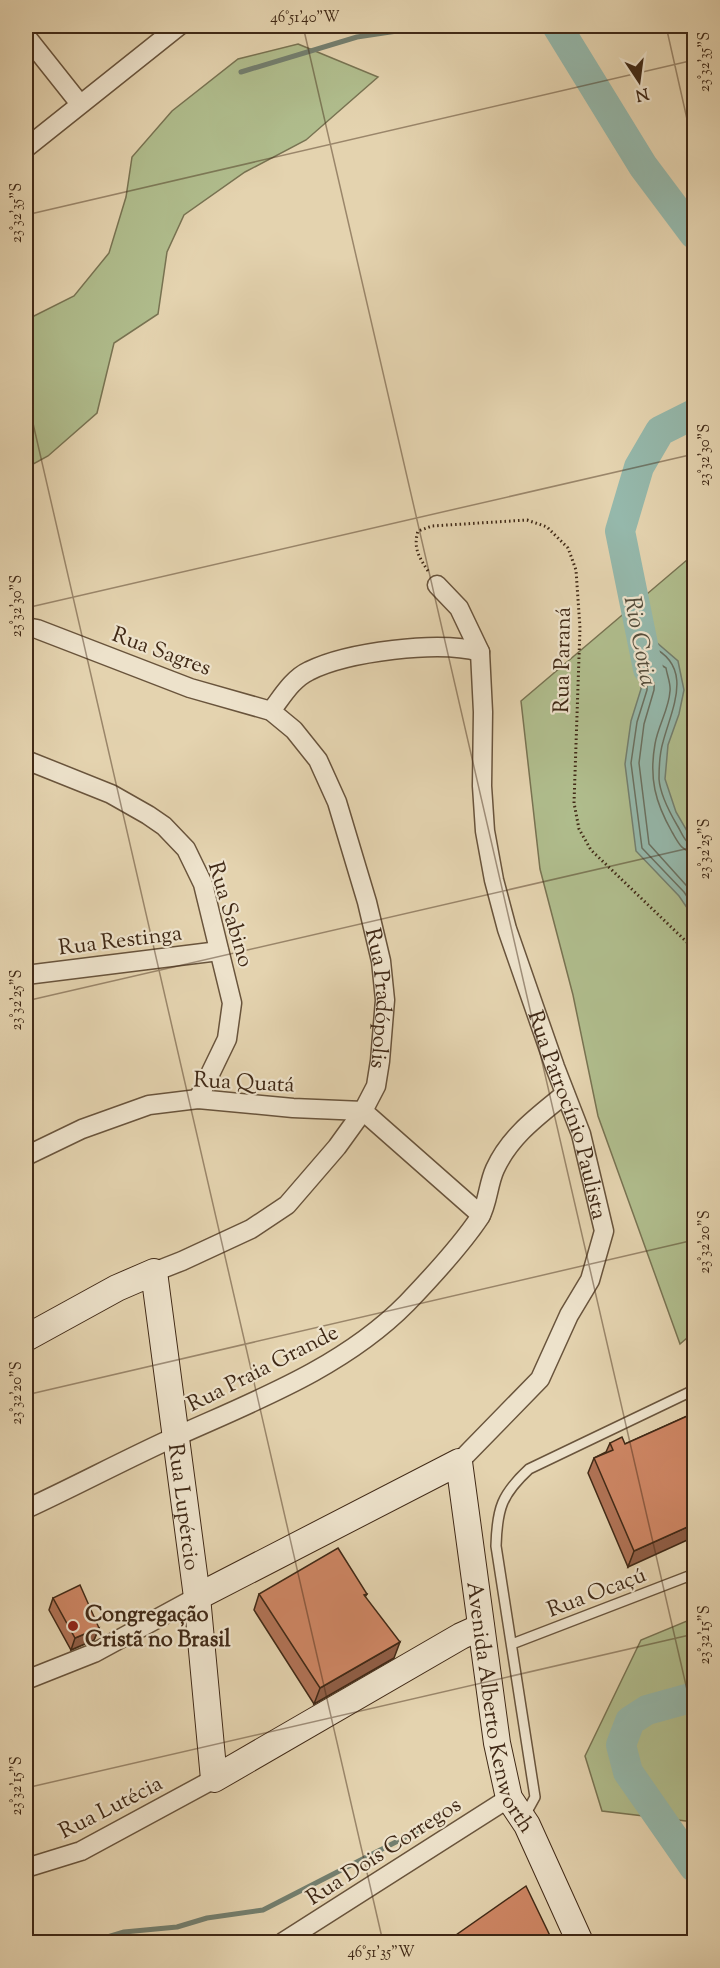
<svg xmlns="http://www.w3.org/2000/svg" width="720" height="1968" font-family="'Sorts Mill Goudy',serif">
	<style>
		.green { fill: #b0bd8d; stroke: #787352; stroke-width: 1.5 }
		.water { fill: #95b8ab; stroke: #737f6f; stroke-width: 1.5 }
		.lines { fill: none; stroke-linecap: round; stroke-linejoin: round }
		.shore { stroke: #6a7060; stroke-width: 1.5 }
		.stream { stroke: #737f6f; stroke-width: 5 }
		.river { stroke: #95b8ab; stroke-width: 30 }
		.lane-casing { stroke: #69543c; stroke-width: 12 }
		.street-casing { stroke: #69543c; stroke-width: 21 }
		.secondary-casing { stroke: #402916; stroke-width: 28 }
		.path { stroke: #402916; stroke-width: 3; stroke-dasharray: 1.5 3; stroke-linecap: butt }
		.lane { stroke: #ede2cb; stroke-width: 9 }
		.street { stroke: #ede2cb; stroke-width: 18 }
		.secondary { stroke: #ede2cb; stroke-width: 26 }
		.wall { fill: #b17356; stroke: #402916; stroke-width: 1.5 }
		.shaded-wall { fill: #905e46; stroke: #402916; stroke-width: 1.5 }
		.building { fill: #ce8664; stroke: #402916; stroke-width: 1.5 }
		.ticks { fill: none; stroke: #402916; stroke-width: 1.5; stroke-opacity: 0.45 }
		.poi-dot { fill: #8f2418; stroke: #ede2cb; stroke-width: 2 }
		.labels { text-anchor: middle; stroke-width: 4.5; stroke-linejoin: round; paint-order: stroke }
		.street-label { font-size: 22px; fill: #402916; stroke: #ede2cb }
		.poi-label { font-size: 22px; font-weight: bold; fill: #402916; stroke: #ede2cb; text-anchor: start }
		.water-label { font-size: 24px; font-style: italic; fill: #554d3b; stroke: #ede2cb }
		.neatline { fill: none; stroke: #402916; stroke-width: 2 }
		.ticks-label { font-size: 15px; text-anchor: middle; fill: #402916 }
	</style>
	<rect width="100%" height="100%" fill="#e4d3af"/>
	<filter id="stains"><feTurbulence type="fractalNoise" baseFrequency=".00333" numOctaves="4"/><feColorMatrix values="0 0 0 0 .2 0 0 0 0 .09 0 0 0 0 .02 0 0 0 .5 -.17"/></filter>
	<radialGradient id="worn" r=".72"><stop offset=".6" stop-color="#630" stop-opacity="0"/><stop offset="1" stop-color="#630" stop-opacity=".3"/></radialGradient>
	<!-- green -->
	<path class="green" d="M298 44 378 77 306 140 245 172 184 215 167 252 158 314 114 343 97 413 48 456 26 468V320L74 296 109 253 126 197 132 157 172 111 238 59Z
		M694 554V1332L680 1344 598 1116 573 995 540 869 521 701Z
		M694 1618V1819L686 1821 602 1811 585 1756 641 1640Z"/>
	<!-- water -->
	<path class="water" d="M641 629 678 661 684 690 679 714 668 745 665 779 676 812 694 843V918L679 896 636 851 625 764 631 721 641 689Z"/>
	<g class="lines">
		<!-- shore -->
		<path class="shore" d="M694 845C685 844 682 833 677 825 670 813 660 793 659 779 659 768 660 752 663 742 672 708 695 666 650 646L647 649V690L637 722 631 763 642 848 684 892 694 907
			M694 852C682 852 678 842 672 832 655 802 649 778 655 744 658 726 669 709 670 691 671 684 667 675 666 668L658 663 655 665 654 690 644 724 639 763 649 844 694 894"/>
		<!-- stream -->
		<path class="stream" d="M241 72 357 37 397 31 454 26 484 31 534 26
			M91 1942 124 1932 177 1927 207 1918 263 1910 433 1823"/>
		<!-- river -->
		<path class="river" d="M557 26 643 166 694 234
			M648 669 620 531 639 467 660 431 694 414
			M694 1697 647 1710 630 1721 621 1745 628 1772 694 1867"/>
		<defs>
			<path id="lane" d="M512 1644 694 1574
				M524 1817 535 1797 496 1546C497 1508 502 1494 529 1469L694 1390"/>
			<g id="street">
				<path d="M26 36 80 104"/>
				<path d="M26 148 179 26"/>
				<path id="s1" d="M437 585 459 608 480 652 483 712 482 786 485 831 494 880 507 929 555 1067 581 1134 604 1231 590 1280 569 1315 540 1379 459 1462"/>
				<path id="s2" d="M26 627 37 629 190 688 271 711 294 730 318 760 337 802 367 902 381 961 385 1000 380 1061 376 1086 363 1111 337 1147 287 1205 251 1229 182 1261 154 1272"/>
				<path d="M271 711C282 697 292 679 309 671 347 652 439 640 480 652"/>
				<path d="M26 760 111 794 148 815 164 826 186 849 203 884 232 1003 227 1039 198 1099"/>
				<path d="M26 975 219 951"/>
				<path d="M26 1156 82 1129 149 1105 198 1099 293 1108 363 1111 481 1215"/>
				<path d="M26 1509C76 1486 126 1459 177 1436 257 1400 344 1367 407 1303 430 1279 462 1244 480 1217 488 1203 488 1184 495 1169 510 1136 538 1116 565 1094"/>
				<path d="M26 1680 94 1653 197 1597"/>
				<path d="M26 1868 81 1851 214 1779"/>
				<path d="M283 1942 509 1798"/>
			</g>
			<g id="secondary">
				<path id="s3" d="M26 1338 117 1288 154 1272 197 1597 214 1779 461 1636 481 1627"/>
				<path id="s4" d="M197 1597 459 1462 497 1743 509 1798 527 1825 580 1942"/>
			</g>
		</defs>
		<!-- lane casing -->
		<use href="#lane" class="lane-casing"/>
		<!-- street casing -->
		<use href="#street" class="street-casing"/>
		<!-- secondary casing -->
		<use href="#secondary" class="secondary-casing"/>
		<!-- path -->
		<path class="path" d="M428 571C419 557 413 548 418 531L432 526 527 520 547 527 568 548 576 570 580 628 574 803 579 829 591 850 694 949"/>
		<!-- lane -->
		<use href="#lane" class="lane"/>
		<!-- street -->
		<use href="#street" class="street"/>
		<!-- secondary -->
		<use href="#secondary" class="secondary"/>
	</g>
	<!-- wall -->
	<path class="wall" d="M694 1413 628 1567 588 1473 594 1458 606 1452 610 1443 625 1444Z
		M259 1594H367L365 1597 394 1658 314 1704 254 1610Z
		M53 1598 99 1628 94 1640 71 1650 49 1610Z"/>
	<!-- shaded-wall -->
	<path class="shaded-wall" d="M694 1524V1537L628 1567 634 1551Z
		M99 1628 94 1640 71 1650 75 1638Z
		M400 1642 394 1658 314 1704 320 1688Z"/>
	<!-- building -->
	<path class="building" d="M694 1413V1524L634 1551 594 1458 613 1450 610 1443 622 1437 625 1444Z
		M338 1548 367 1594 364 1595 400 1642 320 1688 259 1594Z
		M80 1585 99 1628 75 1638 53 1598Z
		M526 1886 553 1942H446Z"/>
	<!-- ticks -->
	<path class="ticks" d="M303 26 694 1720M666 26 694 150M26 215 694 60M26 393 383 1942M26 608 694 454M26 1001 694 847M26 1395 694 1240M26 1788 694 1634"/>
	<!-- markers -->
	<circle class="poi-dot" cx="73" cy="1626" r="6"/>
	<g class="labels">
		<!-- street labels -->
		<g class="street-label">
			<text transform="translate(162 650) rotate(20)" y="8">Rua Sagres</text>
			<text transform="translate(561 660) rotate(-89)" y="8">Rua Paraná</text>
			<text transform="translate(232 914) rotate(73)" y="8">Rua Sabino</text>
			<text transform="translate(120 939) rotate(-7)" y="8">Rua Restinga</text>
			<text dy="8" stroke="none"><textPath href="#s2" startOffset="576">Rua Pradópolis</textPath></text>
			<text transform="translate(244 1081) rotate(3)" y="8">Rua Quatá</text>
			<text dy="8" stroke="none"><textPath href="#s1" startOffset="556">Rua Patrocínio Paulista</textPath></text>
			<text transform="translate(262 1367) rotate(-27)" y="8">Rua Praia Grande</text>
			<text dy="8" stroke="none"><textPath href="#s3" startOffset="381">Rua Lupércio</textPath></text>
			<text transform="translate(596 1591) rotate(-21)" y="8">Rua Ocaçú</text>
			<text dy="8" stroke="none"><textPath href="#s4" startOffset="544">Avenida Alberto Kenworth</textPath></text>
			<text transform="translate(110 1806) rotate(-27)" y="8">Rua Lutécia</text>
			<text transform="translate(383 1850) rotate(-33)" y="8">Rua Dois Corregos</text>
		</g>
		<!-- poi labels -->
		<g class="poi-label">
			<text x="85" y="1621">Congregação<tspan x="85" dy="25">Cristã no Brasil</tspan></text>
		</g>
		<!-- water labels -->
		<g class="water-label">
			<text transform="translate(641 641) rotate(79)" y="8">Rio Cotia</text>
		</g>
	</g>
	<!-- margin -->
	<rect width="720" height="1968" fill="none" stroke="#e4d3af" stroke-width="66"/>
	<!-- north arrow -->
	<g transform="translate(639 81) rotate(167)" stroke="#ede2cb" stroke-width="4.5" paint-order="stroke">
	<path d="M0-4.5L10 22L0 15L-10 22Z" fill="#402916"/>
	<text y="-9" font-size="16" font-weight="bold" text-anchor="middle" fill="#402916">N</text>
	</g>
	<rect x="33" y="33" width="654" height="1902" class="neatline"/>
	<g class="ticks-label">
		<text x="305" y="22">46°51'40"W</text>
		<text transform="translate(704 62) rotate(-90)" y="5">23°32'35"S</text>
		<text transform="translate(16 213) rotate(-90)" y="5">23°32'35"S</text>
		<text transform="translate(704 455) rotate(-90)" y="5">23°32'30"S</text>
		<text transform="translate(16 606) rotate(-90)" y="5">23°32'30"S</text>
		<text transform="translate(704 849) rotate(-90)" y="5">23°32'25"S</text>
		<text transform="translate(16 1000) rotate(-90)" y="5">23°32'25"S</text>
		<text transform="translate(704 1242) rotate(-90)" y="5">23°32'20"S</text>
		<text transform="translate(16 1393) rotate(-90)" y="5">23°32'20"S</text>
		<text transform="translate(704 1635) rotate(-90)" y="5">23°32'15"S</text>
		<text transform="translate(16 1786) rotate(-90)" y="5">23°32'15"S</text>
		<text x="381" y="1957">46°51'35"W</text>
	</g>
	<rect width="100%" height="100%" filter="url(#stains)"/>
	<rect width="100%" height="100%" fill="url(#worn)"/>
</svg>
